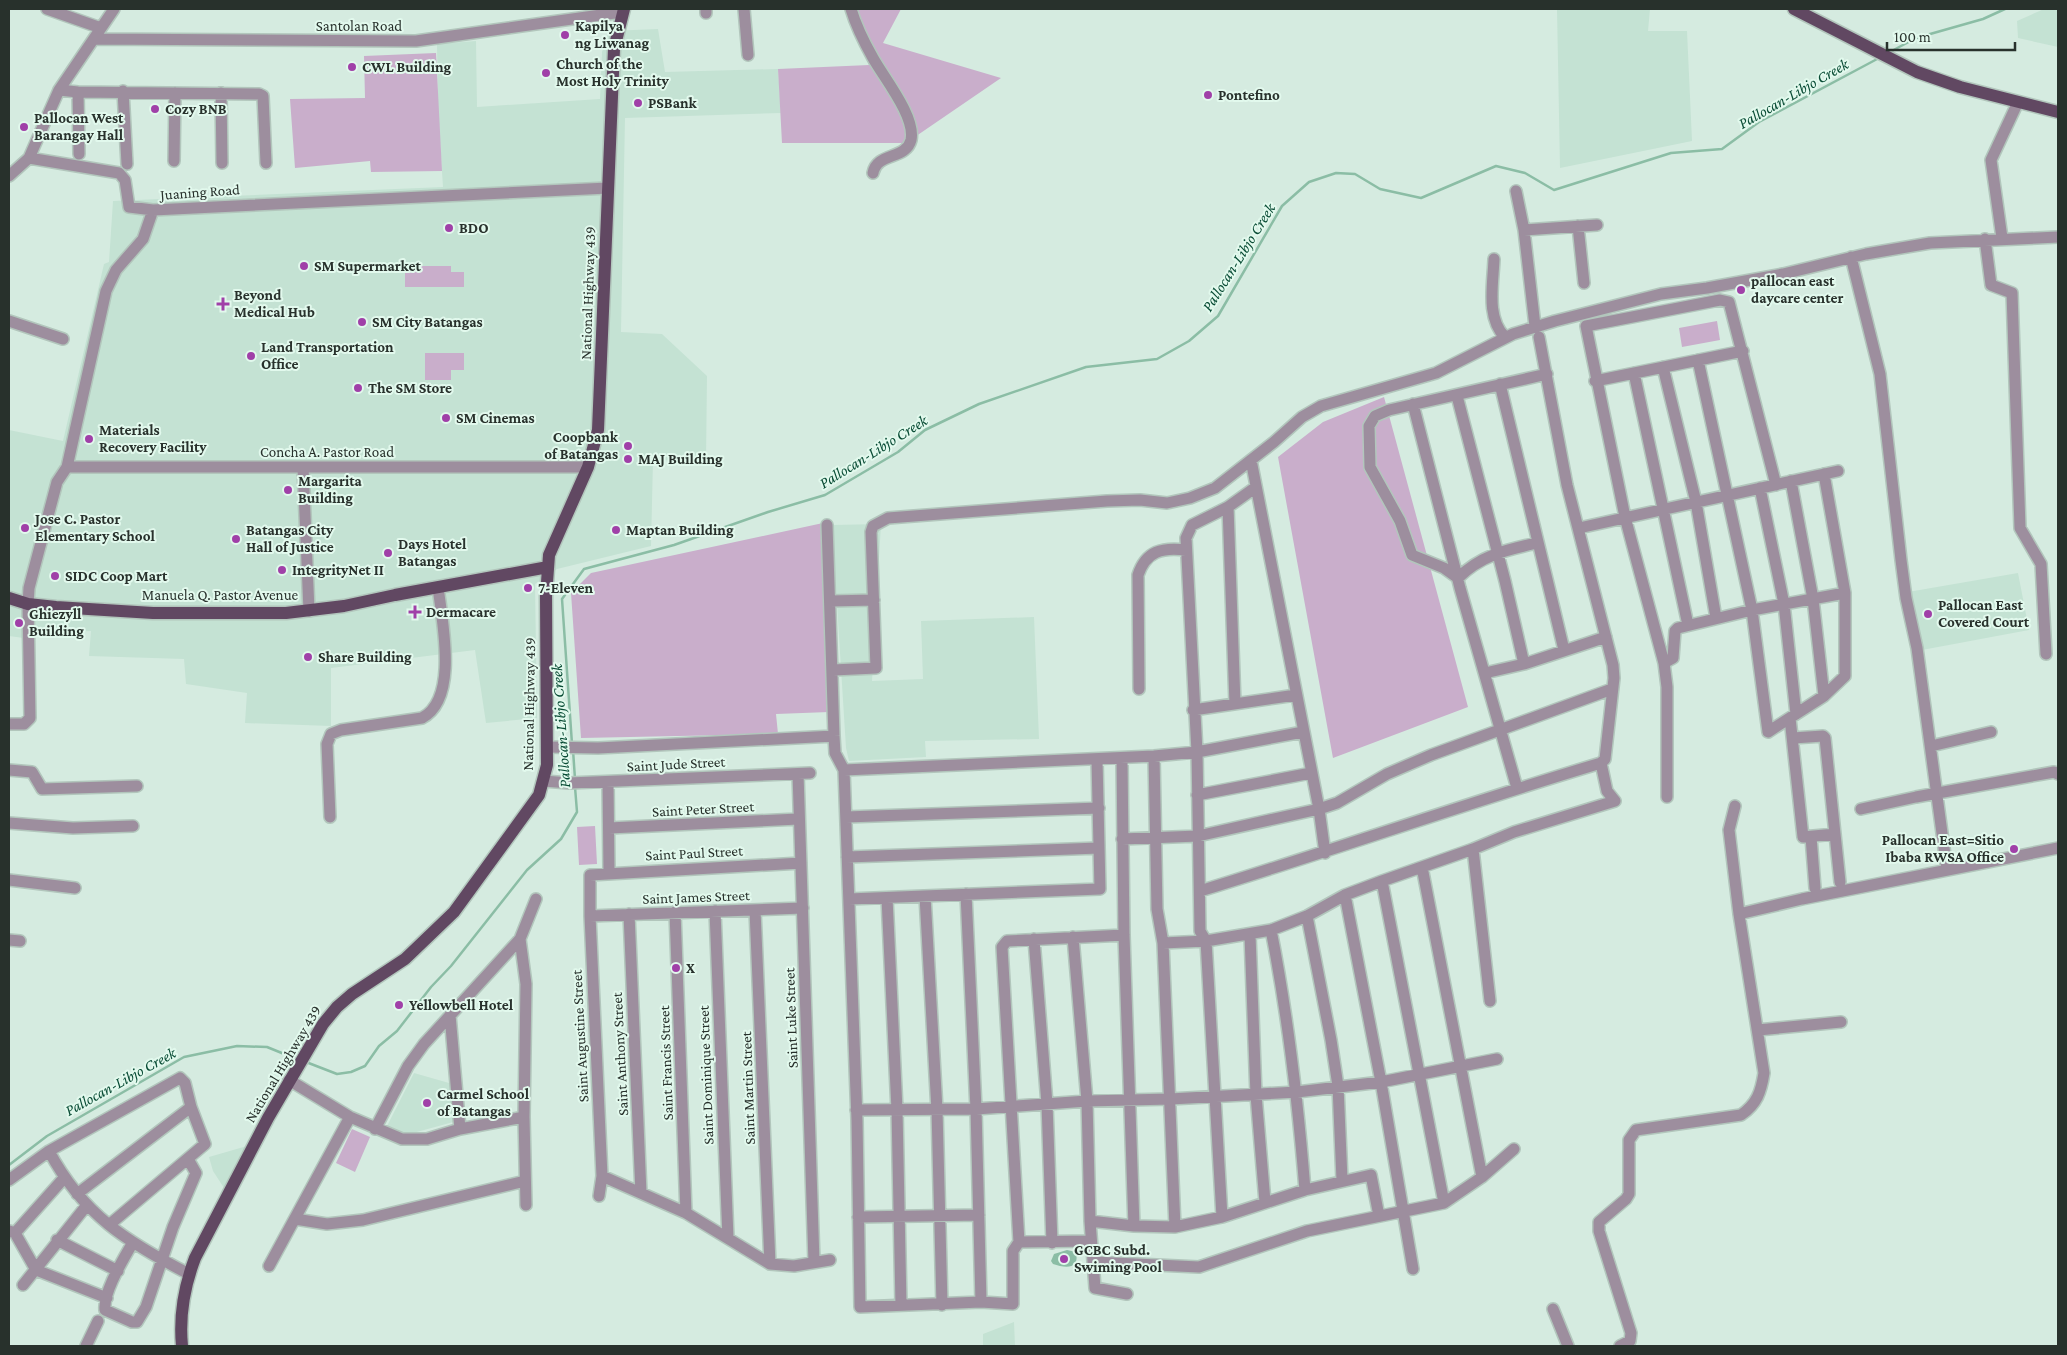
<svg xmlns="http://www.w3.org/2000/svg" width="2067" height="1355" font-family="'Crimson Pro',serif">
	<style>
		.built { fill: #c4e2d3 }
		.green { fill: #c9aecb }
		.water { fill: #8bbda5 }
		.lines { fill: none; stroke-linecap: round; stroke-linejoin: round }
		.stream { stroke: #8bbda5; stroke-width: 2.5 }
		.minor-casing { stroke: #b2c6bc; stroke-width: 14 }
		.major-casing { stroke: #b2c6bc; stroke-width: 15 }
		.minor { stroke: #9d8e9e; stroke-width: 11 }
		.major { stroke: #614862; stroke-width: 12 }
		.poi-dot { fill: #a040a8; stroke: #e2f9ed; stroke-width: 2 }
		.labels { text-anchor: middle; stroke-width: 4; stroke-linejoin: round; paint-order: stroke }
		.street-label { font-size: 15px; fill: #28312c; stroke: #e2f9ed }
		.poi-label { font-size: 15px; font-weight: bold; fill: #28312c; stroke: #e2f9ed; text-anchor: start }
		.water-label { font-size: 16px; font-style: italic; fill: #094c35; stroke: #e2f9ed }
	</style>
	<rect width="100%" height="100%" fill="#d5ebe0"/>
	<!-- built -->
	<path class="built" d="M1557 9H1650L1648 31H1687L1692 141 1560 168Z
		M2044 9H2058V47L2018 38 2017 21Z
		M658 29 665 72 778 69 781 113 625 118 621 332 662 334 707 376 706 461 653 460 651 546 557 569 535 584 537 718 486 723 475 650 331 668V726L245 723 247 693 186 684 184 659 89 656 91 631 32 633 31 639 9 636V430L63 441 104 264 109 262 113 201 443 187 438 109 437 44 476 41 477 107 600 99 602 52 609 31Z
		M881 524 872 681 923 679 921 621 1034 617 1039 739 925 741 926 757 849 761 846 748 832 525Z
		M2018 573 2029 630 1922 650 1908 592Z
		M414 1073 456 1085 457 1121 402 1136 386 1128Z
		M247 1146 226 1191 213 1171 209 1157Z
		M1014 1322 1015 1346H983V1334Z"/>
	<!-- green -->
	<path class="green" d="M849 9H901L883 43 1001 78 906 143H782L778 69 869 65Z
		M436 53 442 171 371 172 370 161 295 168 290 99 365 98 364 56Z
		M405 266H451V272H464V287H405Z
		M1717 321 1720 340 1682 347 1679 328Z
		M425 353H464V370H451V380H425Z
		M1384 397 1468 707 1333 758 1278 457 1323 422Z
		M823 523 829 712 776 714 778 734 581 738 571 593 591 573Z
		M595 826 597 864 579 865 577 827Z
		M352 1129 370 1137 355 1172 336 1163Z"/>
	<!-- water -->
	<path class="water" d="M1067 1250 1076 1252C1080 1270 1065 1268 1053 1264L1051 1261 1054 1254Z"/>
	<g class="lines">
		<!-- stream -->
		<path class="stream" d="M1888 53 1916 38 1983 19 2005 9
			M572 744 562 599 584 569 674 545 768 512 825 495 898 452 925 430 979 404 1086 367 1157 359 1189 341 1218 316 1282 206 1309 182 1336 173 1355 174 1380 189 1421 198 1496 166 1525 173 1554 190 1671 153 1722 149 1759 122 1879 58
			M573 750 575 779
			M306 1062 337 1074 351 1072 365 1066 379 1046 397 1031 431 987 451 966 527 870 561 839 577 812 575 787
			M9 1165 47 1136 184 1057 237 1046 267 1047 299 1060"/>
		<defs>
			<path id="minor" d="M47 9 101 28
				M706 9V13
				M744 9 748 55
				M851 9C856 26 864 42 873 58 884 78 916 117 911 140 906 160 877 152 873 173
				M94 39 416 41 622 12
				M59 90 78 92 259 94 263 96 266 163
				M123 91 127 164
				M78 92 79 154
				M221 93 222 163
				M29 158 119 173 125 180 129 207 153 210 608 188
				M174 161 175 93
				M9 176 29 158 59 90 114 9
				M1516 191 1524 230 1535 326
				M1578 226 1584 283
				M1524 230 1597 225
				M2002 238 1991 160 2018 102
				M1985 239 1991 285 2012 293 2020 528 2041 564 2046 654
				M1851 257 1880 374 1901 560 1906 598 1917 648 1947 870
				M1494 259C1493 285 1486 318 1505 337
				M9 321 63 339
				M1698 360 1752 610 1768 732 1824 696 1845 676V593L1824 474
				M1663 367 1696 502 1716 618
				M1634 373 1688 625
				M1595 381 1743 351
				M1500 384 1564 650
				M1457 396 1505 581 1524 664
				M1413 404 1460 588 1517 788
				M1251 460 1319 809 1325 853
				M67 467H588
				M303 467 309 611
				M1791 481 1813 599 1824 696
				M1760 488 1784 604 1796 714
				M1228 507 1235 704
				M827 525 834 736 835 753 844 770 857 1120 860 1307 981 1302 1013 1304V1251L1019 1242 1002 947 1007 941 1124 935
				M1579 528 1838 471
				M1537 543C1506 550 1481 555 1458 578L1444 568 1412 555 1400 521 1370 467 1369 426 1375 416 1389 410 1547 374
				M830 601 874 600
				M1664 663 1673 658 1675 631 1678 628 1752 610 1845 593
				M833 670 876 668 871 532 873 526 888 518 1107 501 1140 500 1167 503 1190 498 1215 488 1274 442 1302 417 1321 406 1436 373 1513 334 1555 321 1661 294 1707 288 1783 274 1866 254 1930 243 2058 237
				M1485 673 1524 664 1606 637
				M1139 689 1138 575C1146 551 1162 547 1186 550
				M1193 710 1296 695
				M1790 718 1803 837 1835 834
				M9 724H24L30 718 28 604 29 588 57 482 67 467 106 291 116 270 143 239 153 210
				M1793 738 1823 736 1825 738 1840 882
				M1931 746 1991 732
				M547 747 598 748 834 736
				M1154 756 1157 909 1163 943 1175 1227
				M1122 759 1124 935 1134 1226
				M9 770 32 772 42 789 137 786
				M844 770 1154 756 1197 752 1303 732
				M798 774 814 1262
				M544 781 569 783 810 773
				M608 782 609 872
				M1197 795 1311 773
				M1667 797V687L1664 663 1625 517 1586 326 1720 300 1729 302 1776 485
				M1861 809 1916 797 2054 772 2058 774
				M330 817 327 744 331 734 341 730 422 718C459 699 442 621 438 587
				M846 817 1099 808
				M9 823 73 828 133 826
				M609 828 798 819
				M1811 837 1815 888
				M1122 839 1198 836 1319 809 1337 803 1387 774 1431 755 1612 689
				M1473 849 1490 1001
				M847 857 1099 848
				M1422 867 1482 1177
				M9 880 75 888
				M1382 881 1444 1203
				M1200 891C1334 850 1467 803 1601 763L1605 759 1614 678 1613 665 1567 485 1539 337
				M966 894 976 1109 981 1302
				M1345 895 1381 1082 1413 1269
				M925 896 937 1110 942 1305
				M887 898 897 1110 901 1305
				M849 899 1100 889 1097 760
				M755 910 770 1264
				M715 911 728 1238
				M675 912 686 1213
				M629 914 641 1193
				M1739 914 1802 899 2058 848
				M590 916 803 908
				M1307 916 1331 1040 1338 1086 1342 1180
				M1271 930C1288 1016 1298 1102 1305 1190
				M1250 935 1256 1095 1265 1202
				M1073 937 1087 1101 1090 1221 1095 1288 1127 1294
				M520 939 526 984 524 1117 526 1205
				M1034 939 1047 1104 1052 1243
				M9 940 20 941
				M1163 943 1206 941 1271 930 1307 916 1345 895 1382 881 1473 849 1514 832 1615 801 1607 791 1601 763
				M450 1015 460 1129
				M1758 1030 1841 1022
				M289 1080 350 1117 402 1139H427L460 1129 524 1117
				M856 1110 976 1109 1087 1101 1170 1099 1297 1092 1381 1082 1497 1059
				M375 1129 408 1066 424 1044 520 939 536 899
				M49 1151C83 1215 127 1242 189 1274
				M602 1176 686 1213 770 1264 794 1266 830 1260
				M9 1180 49 1151 180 1078 185 1083 191 1107 205 1144 109 1225
				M77 1194 191 1107
				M599 1196 602 1176 590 916V875L801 863
				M858 1217 979 1215
				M1222 1217 1206 941 1200 931 1197 752 1186 538 1192 525 1228 507 1256 487
				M295 1219 327 1224 363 1220 525 1181
				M1090 1221 1134 1226 1175 1227 1222 1217 1305 1190 1371 1175 1379 1216
				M9 1231 15 1233 36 1270 107 1298
				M15 1233 64 1178
				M57 1240 118 1271
				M1019 1242 1091 1241
				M132 1244C123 1260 103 1292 105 1310L132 1322H137L146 1307 173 1227 196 1173 188 1159
				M1093 1262 1199 1267 1307 1231 1444 1203 1482 1177 1514 1149
				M269 1266 350 1117
				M23 1285 87 1205
				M1553 1309 1568 1346
				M86 1346 98 1321
				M1620 1346 1630 1341 1631 1333 1599 1231V1222L1626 1199 1629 1194V1140L1636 1130 1741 1115C1757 1104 1761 1092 1764 1073L1739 914 1729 830 1735 806"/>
			<path id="major" d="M1794 9 1917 72 1960 87 2058 112
				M9 598 28 604 56 607 153 613H286L344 606 395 595 548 567
				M182 1346C179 1315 184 1287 195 1258L268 1118 323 1024 337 1007 352 994 405 959 454 912 539 795 547 765 546 596 549 555 588 467 598 430 614 49 624 9"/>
		</defs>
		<!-- minor casing -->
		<use href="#minor" class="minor-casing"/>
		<!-- major casing -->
		<use href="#major" class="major-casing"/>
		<!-- minor -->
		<use href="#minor" class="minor"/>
		<!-- major -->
		<use href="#major" class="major"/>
	</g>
	<!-- markers -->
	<g class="poi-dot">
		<circle cx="565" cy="35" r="5"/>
		<circle cx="352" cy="67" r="5"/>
		<circle cx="546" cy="73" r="5"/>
		<circle cx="1208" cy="95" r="5"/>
		<circle cx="638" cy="103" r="5"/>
		<circle cx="155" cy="109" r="5"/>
		<circle cx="24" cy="127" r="5"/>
		<circle cx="449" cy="228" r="5"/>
		<circle cx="304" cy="266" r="5"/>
		<circle cx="1741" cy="290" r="5"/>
		<path d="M220.5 296.5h5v5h5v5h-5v5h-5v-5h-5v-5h5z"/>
		<circle cx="362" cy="322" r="5"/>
		<circle cx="251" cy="356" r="5"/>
		<circle cx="358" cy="388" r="5"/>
		<circle cx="446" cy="418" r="5"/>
		<circle cx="89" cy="439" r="5"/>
		<circle cx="628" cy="446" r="5"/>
		<circle cx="628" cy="459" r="5"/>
		<circle cx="288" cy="490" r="5"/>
		<circle cx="25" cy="528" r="5"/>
		<circle cx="616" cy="530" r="5"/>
		<circle cx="236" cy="539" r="5"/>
		<circle cx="388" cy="553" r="5"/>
		<circle cx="282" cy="570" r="5"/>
		<circle cx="55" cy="576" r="5"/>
		<circle cx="528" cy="588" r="5"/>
		<path d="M412.5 604.5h5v5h5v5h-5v5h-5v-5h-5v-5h5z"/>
		<circle cx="1928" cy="614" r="5"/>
		<circle cx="19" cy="623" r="5"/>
		<circle cx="308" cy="657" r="5"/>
		<circle cx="2014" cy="849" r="5"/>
		<circle cx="676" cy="968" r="5"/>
		<circle cx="399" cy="1005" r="5"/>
		<circle cx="427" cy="1103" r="5"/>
		<circle cx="1064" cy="1259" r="5"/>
	</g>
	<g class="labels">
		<!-- street labels -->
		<g class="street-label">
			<text x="359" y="31">Santolan Road</text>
			<text transform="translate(200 192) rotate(-4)" y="5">Juaning Road</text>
			<text transform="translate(588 293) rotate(-88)" y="5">National Highway 439</text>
			<text x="327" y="457">Concha A. Pastor Road</text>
			<text x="220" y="600">Manuela Q. Pastor Avenue</text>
			<text transform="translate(529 704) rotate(-89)" y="5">National Highway 439</text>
			<text transform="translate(676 764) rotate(-3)" y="5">Saint Jude Street</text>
			<text transform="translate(703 809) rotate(-3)" y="5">Saint Peter Street</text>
			<text transform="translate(694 853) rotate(-3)" y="5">Saint Paul Street</text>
			<text transform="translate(696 897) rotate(-2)" y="5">Saint James Street</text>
			<text transform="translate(791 1018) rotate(-92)" y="5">Saint Luke Street</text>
			<text transform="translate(580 1036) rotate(-93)" y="5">Saint Augustine Street</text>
			<text transform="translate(620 1054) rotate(-93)" y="5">Saint Anthony Street</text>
			<text transform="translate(666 1063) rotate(-92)" y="5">Saint Francis Street</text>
			<text transform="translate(283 1064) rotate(-59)" y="5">National Highway 439</text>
			<text transform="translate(706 1075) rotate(-92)" y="5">Saint Dominique Street</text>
			<text transform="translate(748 1088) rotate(-92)" y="5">Saint Martin Street</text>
		</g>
		<!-- poi labels -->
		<g class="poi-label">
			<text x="575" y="31">Kapilya<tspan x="575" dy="17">ng Liwanag</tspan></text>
			<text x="556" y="69">Church of the<tspan x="556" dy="17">Most Holy Trinity</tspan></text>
			<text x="362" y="72">CWL Building</text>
			<text x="1218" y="100">Pontefino</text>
			<text x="648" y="108">PSBank</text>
			<text x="165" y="114">Cozy BNB</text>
			<text x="34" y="123">Pallocan West<tspan x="34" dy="17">Barangay Hall</tspan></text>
			<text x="459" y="233">BDO</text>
			<text x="314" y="271">SM Supermarket</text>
			<text x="1751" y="286">pallocan east<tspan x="1751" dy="17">daycare center</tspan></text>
			<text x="234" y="300">Beyond<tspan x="234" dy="17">Medical Hub</tspan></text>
			<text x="372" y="327">SM City Batangas</text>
			<text x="261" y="352">Land Transportation<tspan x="261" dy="17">Office</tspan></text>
			<text x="368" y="393">The SM Store</text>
			<text x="456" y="423">SM Cinemas</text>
			<text x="99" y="435">Materials<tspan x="99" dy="17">Recovery Facility</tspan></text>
			<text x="618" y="442" text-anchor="end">Coopbank<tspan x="618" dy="17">of Batangas</tspan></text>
			<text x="638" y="464">MAJ Building</text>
			<text x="298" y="486">Margarita<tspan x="298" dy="17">Building</tspan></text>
			<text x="35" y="524">Jose C. Pastor<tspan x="35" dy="17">Elementary School</tspan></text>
			<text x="246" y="535">Batangas City<tspan x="246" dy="17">Hall of Justice</tspan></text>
			<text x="626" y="535">Maptan Building</text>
			<text x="398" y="549">Days Hotel<tspan x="398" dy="17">Batangas</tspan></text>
			<text x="292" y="575">IntegrityNet II</text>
			<text x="65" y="581">SIDC Coop Mart</text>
			<text x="538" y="593">7-Eleven</text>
			<text x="1938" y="610">Pallocan East<tspan x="1938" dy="17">Covered Court</tspan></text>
			<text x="426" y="617">Dermacare</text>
			<text x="29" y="619">Ghiezyll<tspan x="29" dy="17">Building</tspan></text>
			<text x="318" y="662">Share Building</text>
			<text x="2004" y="845" text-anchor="end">Pallocan East=Sitio<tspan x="2004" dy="17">Ibaba RWSA Office</tspan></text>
			<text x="686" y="973">X</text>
			<text x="409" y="1010">Yellowbell Hotel</text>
			<text x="437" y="1099">Carmel School<tspan x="437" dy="17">of Batangas</tspan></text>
			<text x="1074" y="1255">GCBC Subd.<tspan x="1074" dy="17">Swiming Pool</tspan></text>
		</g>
		<!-- water labels -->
		<g class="water-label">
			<text transform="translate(1793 93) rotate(-30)" y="6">Pallocan-Libjo Creek</text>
			<text transform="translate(1238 257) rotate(-58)" y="6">Pallocan-Libjo Creek</text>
			<text transform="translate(873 451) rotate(-32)" y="6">Pallocan-Libjo Creek</text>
			<text transform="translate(560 726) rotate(-94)" y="6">Pallocan-Libjo Creek</text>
			<text transform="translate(120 1081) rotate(-29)" y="6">Pallocan-Libjo Creek</text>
		</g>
	</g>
	<!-- border -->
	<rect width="2067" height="1355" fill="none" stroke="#28312c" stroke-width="20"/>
	<!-- scale -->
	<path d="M1887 42v8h128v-8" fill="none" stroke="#28312c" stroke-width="2.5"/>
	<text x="1894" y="42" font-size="15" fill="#28312c" stroke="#e2f9ed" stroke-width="4" paint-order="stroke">100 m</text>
</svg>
